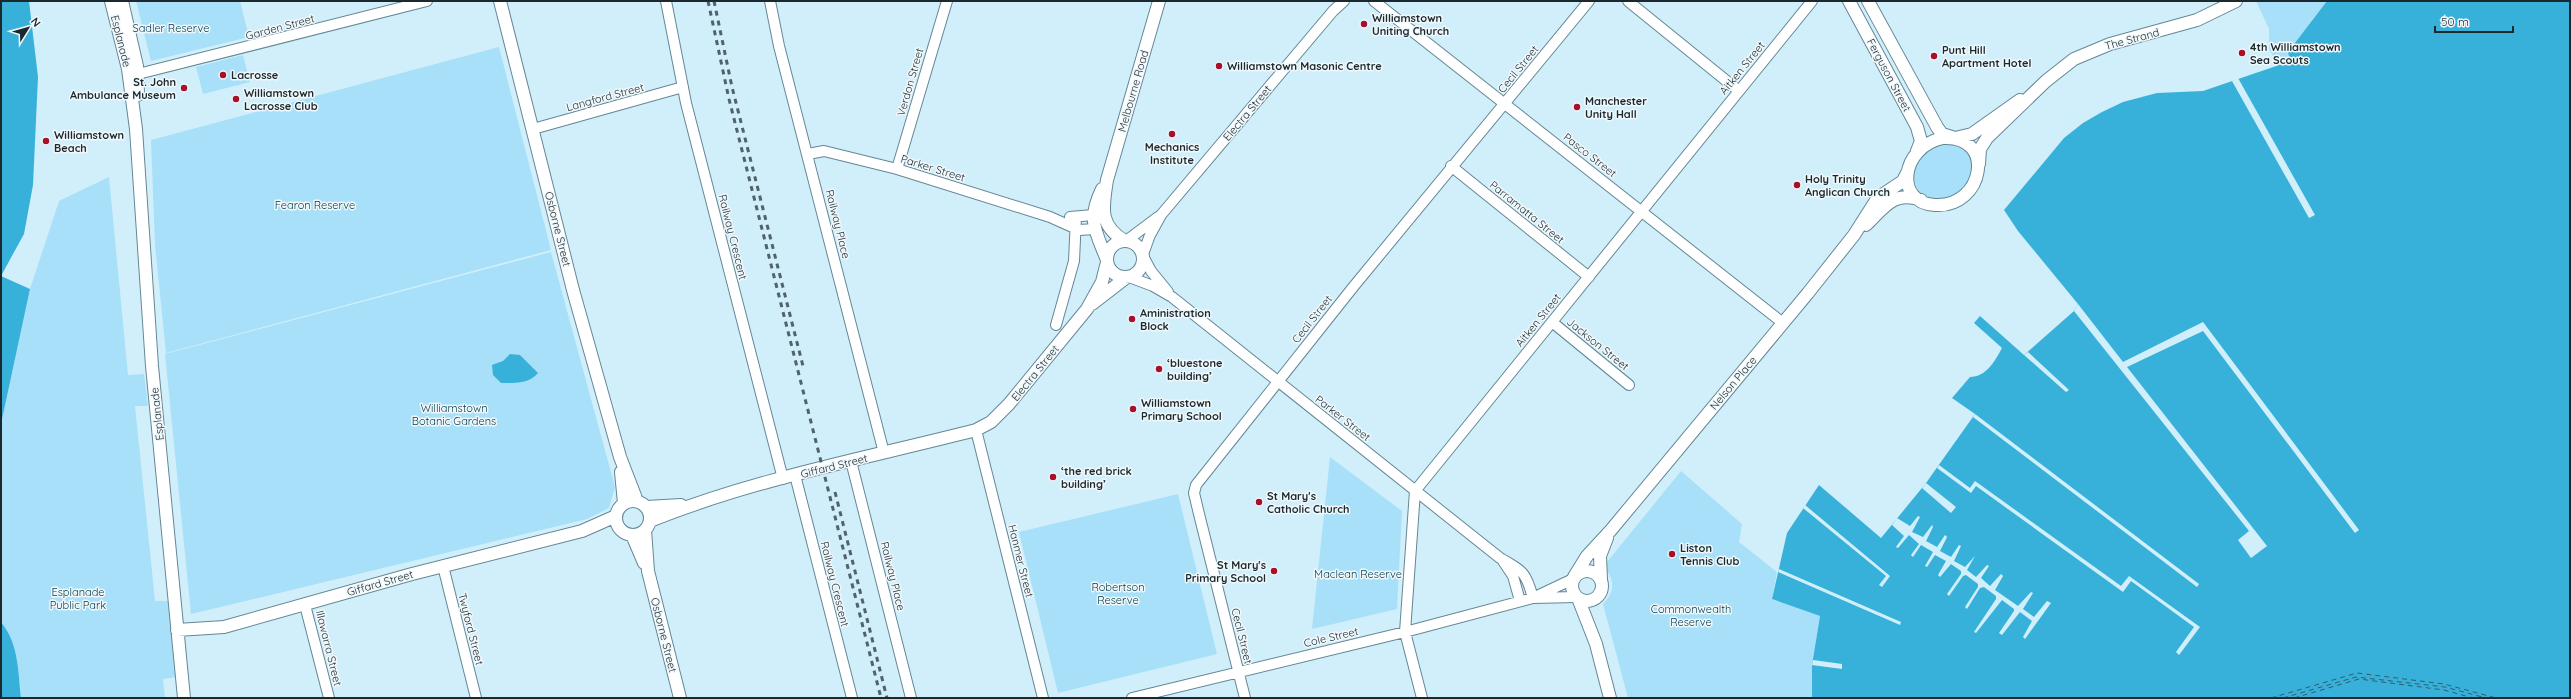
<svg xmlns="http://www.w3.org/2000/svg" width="2571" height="699" font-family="Quicksand,sans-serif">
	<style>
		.green { fill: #a7e0f8 }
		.water { fill: #38b1da }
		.pier { fill: #d1effb }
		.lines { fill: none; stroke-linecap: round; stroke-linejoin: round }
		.ferry { stroke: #2e5e70; stroke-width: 1; stroke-dasharray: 5 4; stroke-linecap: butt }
		.minor-casing { stroke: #648795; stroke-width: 12 }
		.tertiary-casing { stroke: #648795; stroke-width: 14 }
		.minor { stroke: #fff; stroke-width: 10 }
		.tertiary { stroke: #fff; stroke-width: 12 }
		.rail { stroke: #50636b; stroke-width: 3; stroke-dasharray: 5 5; stroke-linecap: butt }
		.poi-dot { fill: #a8102a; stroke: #f0f8fb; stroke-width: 1.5 }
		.labels { text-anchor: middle; stroke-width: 3; stroke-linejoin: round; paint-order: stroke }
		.poi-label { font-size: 11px; font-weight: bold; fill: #1b292f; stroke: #f0f8fb; text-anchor: start }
		.street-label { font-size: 11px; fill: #1b292f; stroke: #f0f8fb }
		.park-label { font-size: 11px; fill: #003748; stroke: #f0f8fb }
	</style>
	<rect width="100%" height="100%" fill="#d1effb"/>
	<!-- green -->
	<path class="green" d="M136 1H240L249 37 151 61Z
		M2256 1H2327L2288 52 2287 61 2279 66 2269 49V29Z
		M499 47 551 250 166 353 155 245 151 140Z
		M243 55 250 82 203 94 196 67Z
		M1947 142C2001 150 1957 219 1924 195 1905 181 1915 157 1932 147 1936 145 1942 144 1947 142Z
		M109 177 128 375 144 374 148 406H135L155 601H168L176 677 163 679 165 698H21C18 671 19 644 1 622V424L30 289 59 201Z
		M551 252 615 487 609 508 587 519 191 614 165 354Z
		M1330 457 1402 511 1397 609 1312 629Z
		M1681 471 1742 524 1739 542 1777 572 1772 599 1820 616 1812 665V698H1628L1603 604C1615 591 1615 582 1605 567L1607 562Z
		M1178 494 1217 654 1058 693 1019 532Z"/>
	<!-- water -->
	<path class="water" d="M1 1H29L38 77 33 185 24 234 1 276 30 289 1 424Z
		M2327 1H2570V698H1812V665L1820 616 1772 599 1787 533 1819 485 1881 538 1926 483 1975 414 1952 398 1970 377C1986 377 1995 361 2002 348L1974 323 1980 316 2024 355 2074 311 2078 304 2018 231 2004 210 2064 138 2083 123 2102 112 2123 102 2157 93 2203 91 2285 63 2289 57 2288 52Z
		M510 354 520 355 538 373C529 384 514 383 501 383L493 375 492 365 503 361Z
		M1 622C19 644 18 671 21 698H1Z"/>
	<!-- pier -->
	<path class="pier" d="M2238 78 2315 215 2309 218 2232 81Z
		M2078 304 2123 362 2203 322 2359 530 2355 533 2203 331 2127 367 2267 546 2251 558 2238 540 2249 531 2074 311Z
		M2028 352 2069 390 2066 392 2024 355Z
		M1975 414 2199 584 2197 587 1973 417Z
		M1939 465 1970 488 1975 481 2121 586 2129 576 2200 627 2179 655 2176 652 2194 627 2131 581 2123 592 1976 486 1971 493 1937 468Z
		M1926 483 1956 507 1951 513 1922 488Z
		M1805 505 1890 576 1882 587 1879 585 1886 576 1803 508Z
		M1918 516 1920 517 1912 532 1923 537 1932 525 1933 527 1926 541 1937 547 1945 535 1947 537 1940 551 1951 557 1959 545 1961 546 1954 561 1965 567 1975 556 1967 570 1976 577 1987 565 1989 566 1981 578 1990 586 2001 574 2003 576 1995 590 2018 606 2031 592 2033 593 2023 609 2034 617 2047 601 2051 603 2025 639 2023 637 2032 621 2020 612 2002 635 1999 633 2014 611V609L2002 600 1976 633 1974 632 1996 599V596L1984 587 1980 588 1967 609 1965 607 1978 587V584L1966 575 1963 576 1949 596 1947 594 1961 574V571L1951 564 1940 577 1938 575 1946 561 1935 555 1927 567 1925 566 1933 552 1921 545 1913 557 1911 555 1919 544 1909 535 1898 548 1896 547 1904 536 1892 525 1897 518 1910 526Z
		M1779 569 1901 622 1900 625 1778 572Z
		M1813 660 1842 664V669L1812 665Z"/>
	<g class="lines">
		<!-- ferry -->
		<path class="ferry" d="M2271 698 2357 673 2444 684 2496 698
			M2283 698 2356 677 2445 687 2486 698
			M2294 698 2359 679 2444 690 2473 698"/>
		<defs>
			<path id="minor" d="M666 1 686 103 783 479
				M770 1 779 46 884 453
				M1374 1 1783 323
				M1628 1 1739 91
				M138 74 427 1
				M533 129 683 87
				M808 154 824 151 897 169 1050 217 1079 230 1095 229
				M1451 166 1589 277
				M897 169 947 1
				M1070 217 1093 215
				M1126 241 1158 217
				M1143 254 1150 235 1161 215 1333 11 1344 1
				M1143 256 1151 271 1168 292
				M1129 277 1153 286 1172 297 1500 558C1523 571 1526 572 1533 598
				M1552 322 1629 385
				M1056 325 1074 261 1076 217
				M976 430 1043 698
				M851 461 911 698
				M795 475 852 698
				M1503 561 1513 576 1520 601
				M443 566 476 698
				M1537 596 1573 579
				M305 605 329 698
				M1132 698 1405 632 1533 598 1576 597
				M1245 698 1199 514 1194 493 1196 485 1354 286 1589 1
				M1422 698 1405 632 1415 491 1812 1"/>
			<path id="tertiary" d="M111 1 128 69 136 129 152 366 184 698
				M122 1 137 66 138 95
				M500 1 573 290 620 457 637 501
				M1849 1 1917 127 1921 141 1917 151
				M1868 1 1937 127 1942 134 1952 137
				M1943 138C1997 135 1984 208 1935 205 1894 203 1900 147 1943 138Z
				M1955 138 1972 134 2020 100
				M1979 164 1980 149 1987 138 2046 81 2074 59 2110 44 2197 20 2236 1
				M1102 189C1087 220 1095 230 1107 260
				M1866 225C1884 208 1893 190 1921 200
				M1107 259a18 18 0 1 1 36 0a18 18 0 1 1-36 0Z
				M1125 241C1098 225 1103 207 1107 180L1159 1
				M1092 304 1127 277
				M621 472 624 503
				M616 518a17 17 0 1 1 34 0a17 17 0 1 1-34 0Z
				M647 507 681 505
				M650 521C754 479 867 458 976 430L991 422 1009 404 1087 309 1102 282 1107 262
				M645 530 648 571 680 698
				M632 535 644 563
				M1572 586a15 15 0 1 1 30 0a15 15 0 1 1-30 0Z
				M1574 577 1587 556 1611 530 1808 293 1854 235 1875 202 1885 193 1903 181 1907 173
				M1601 580 1600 556 1607 538
				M1578 598 1596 644 1610 698
				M177 630 224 627 412 574 582 531 616 516"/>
		</defs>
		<!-- minor casing -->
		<use href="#minor" class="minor-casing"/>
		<!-- tertiary casing -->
		<use href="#tertiary" class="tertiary-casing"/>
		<!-- minor -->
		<use href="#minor" class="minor"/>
		<!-- tertiary -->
		<use href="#tertiary" class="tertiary"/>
		<!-- rail -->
		<path class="rail" d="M708 1 729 99 881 698
			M714 1 732 87 804 370
			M835 492 887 698"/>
	</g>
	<!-- markers -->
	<g class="poi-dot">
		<circle cx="1364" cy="24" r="4"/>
		<circle cx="2242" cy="53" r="4"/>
		<circle cx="1934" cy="56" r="4"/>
		<circle cx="1219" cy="66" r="4"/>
		<circle cx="223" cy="75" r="4"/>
		<circle cx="184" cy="88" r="4"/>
		<circle cx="236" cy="99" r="4"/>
		<circle cx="1577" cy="107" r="4"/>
		<circle cx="1172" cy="134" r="4"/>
		<circle cx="46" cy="141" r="4"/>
		<circle cx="1797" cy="185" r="4"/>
		<circle cx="1132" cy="319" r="4"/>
		<circle cx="1159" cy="369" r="4"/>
		<circle cx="1133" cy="409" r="4"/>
		<circle cx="1053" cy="477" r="4"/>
		<circle cx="1259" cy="502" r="4"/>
		<circle cx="1672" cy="554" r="4"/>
		<circle cx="1274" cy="571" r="4"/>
	</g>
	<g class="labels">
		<!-- poi labels -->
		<g class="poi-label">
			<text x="1372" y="22">Williamstown<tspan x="1372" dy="13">Uniting Church</tspan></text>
			<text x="2250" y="51">4th Williamstown<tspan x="2250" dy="13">Sea Scouts</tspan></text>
			<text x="1942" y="54">Punt Hill<tspan x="1942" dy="13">Apartment Hotel</tspan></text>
			<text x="1227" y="70">Williamstown Masonic Centre</text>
			<text x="231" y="79">Lacrosse</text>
			<text x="176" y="86" text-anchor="end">St. John<tspan x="176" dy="13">Ambulance Museum</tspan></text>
			<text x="244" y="97">Williamstown<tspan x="244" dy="13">Lacrosse Club</tspan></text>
			<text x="1585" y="105">Manchester<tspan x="1585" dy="13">Unity Hall</tspan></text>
			<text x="54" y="139">Williamstown<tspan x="54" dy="13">Beach</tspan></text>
			<text x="1172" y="151" text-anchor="middle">Mechanics<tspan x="1172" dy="13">Institute</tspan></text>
			<text x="1805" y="183">Holy Trinity<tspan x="1805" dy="13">Anglican Church</tspan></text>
			<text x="1140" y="317">Aministration<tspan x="1140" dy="13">Block</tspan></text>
			<text x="1167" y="367">‘bluestone<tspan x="1167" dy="13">building’</tspan></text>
			<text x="1141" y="407">Williamstown<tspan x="1141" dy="13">Primary School</tspan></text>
			<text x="1061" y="475">‘the red brick<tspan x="1061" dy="13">building’</tspan></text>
			<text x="1267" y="500">St Mary's<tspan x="1267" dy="13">Catholic Church</tspan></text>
			<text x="1680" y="552">Liston<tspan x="1680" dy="13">Tennis Club</tspan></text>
			<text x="1266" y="569" text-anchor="end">St Mary's<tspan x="1266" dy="13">Primary School</tspan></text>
		</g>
		<!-- street labels -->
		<g class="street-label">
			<text transform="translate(280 27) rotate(-15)" y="4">Garden Street</text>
			<text transform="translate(2132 39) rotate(-15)" y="4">The Strand</text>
			<text transform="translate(121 41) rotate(76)" y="4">Esplanade</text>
			<text transform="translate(1742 68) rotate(-51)" y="4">Aitken Street</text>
			<text transform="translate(1518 69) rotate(-51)" y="4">Cecil Street</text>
			<text transform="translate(1889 75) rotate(62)" y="4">Ferguson Street</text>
			<text transform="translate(910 82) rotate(-74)" y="4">Verdon Street</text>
			<text transform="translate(1133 91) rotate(-74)" y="4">Melbourne Road</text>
			<text transform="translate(605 97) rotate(-15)" y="4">Langford Street</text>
			<text transform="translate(1247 113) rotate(-50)" y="4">Electra Street</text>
			<text transform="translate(1590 155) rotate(38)" y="4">Pasco Street</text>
			<text transform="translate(933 168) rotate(17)" y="4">Parker Street</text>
			<text transform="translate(1527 212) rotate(39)" y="4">Parramatta Street</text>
			<text transform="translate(838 224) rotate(76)" y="4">Railway Place</text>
			<text transform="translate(558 229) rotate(76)" y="4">Osborne Street</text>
			<text transform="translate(733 237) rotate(76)" y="4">Railway Crescent</text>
			<text transform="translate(1312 319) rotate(-52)" y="4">Cecil Street</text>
			<text transform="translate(1538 320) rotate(-51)" y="4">Aitken Street</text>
			<text transform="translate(1598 344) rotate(39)" y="4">Jackson Street</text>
			<text transform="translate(1035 373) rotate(-51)" y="4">Electra Street</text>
			<text transform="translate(1733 383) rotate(-50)" y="4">Nelson Place</text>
			<text transform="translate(157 414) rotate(-96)" y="4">Esplanade</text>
			<text transform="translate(1343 418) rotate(38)" y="4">Parker Street</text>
			<text transform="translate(834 466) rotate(-14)" y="4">Giffard Street</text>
			<text transform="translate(1021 561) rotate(76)" y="4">Hanmer Street</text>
			<text transform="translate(893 576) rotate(76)" y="4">Railway Place</text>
			<text transform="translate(380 583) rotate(-16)" y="4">Giffard Street</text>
			<text transform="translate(835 584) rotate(76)" y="4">Railway Crescent</text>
			<text transform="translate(471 629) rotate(76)" y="4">Twyford Street</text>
			<text transform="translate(664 635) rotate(76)" y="4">Osborne Street</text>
			<text transform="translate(1242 636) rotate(76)" y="4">Cecil Street</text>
			<text transform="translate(1331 637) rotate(-13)" y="4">Cole Street</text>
			<text transform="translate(329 648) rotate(76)" y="4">Illawarra Street</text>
		</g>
		<!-- park labels -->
		<g class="park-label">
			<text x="171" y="32">Sadler Reserve</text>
			<text x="315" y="209">Fearon Reserve</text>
			<text x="454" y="412">Williamstown<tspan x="454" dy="13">Botanic Gardens</tspan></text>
			<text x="1358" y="578">Maclean Reserve</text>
			<text x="1118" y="591">Robertson<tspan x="1118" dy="13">Reserve</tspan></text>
			<text x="78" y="596">Esplanade<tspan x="78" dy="13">Public Park</tspan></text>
			<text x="1691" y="613">Commonwealth<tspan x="1691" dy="13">Reserve</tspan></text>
		</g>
	</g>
	<!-- border -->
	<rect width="2571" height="699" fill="none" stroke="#1b292f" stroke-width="4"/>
	<!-- north arrow -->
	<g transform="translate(28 28) rotate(53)" stroke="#f0f8fb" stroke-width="3" paint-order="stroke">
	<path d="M0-3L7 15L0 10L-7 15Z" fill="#1b292f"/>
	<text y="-6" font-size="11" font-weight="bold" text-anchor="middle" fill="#1b292f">N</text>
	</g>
	<!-- scale -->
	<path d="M2435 26v6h78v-6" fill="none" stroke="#1b292f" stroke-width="2"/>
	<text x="2441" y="26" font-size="12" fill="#1b292f" stroke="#f0f8fb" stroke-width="3" paint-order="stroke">50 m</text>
</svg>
